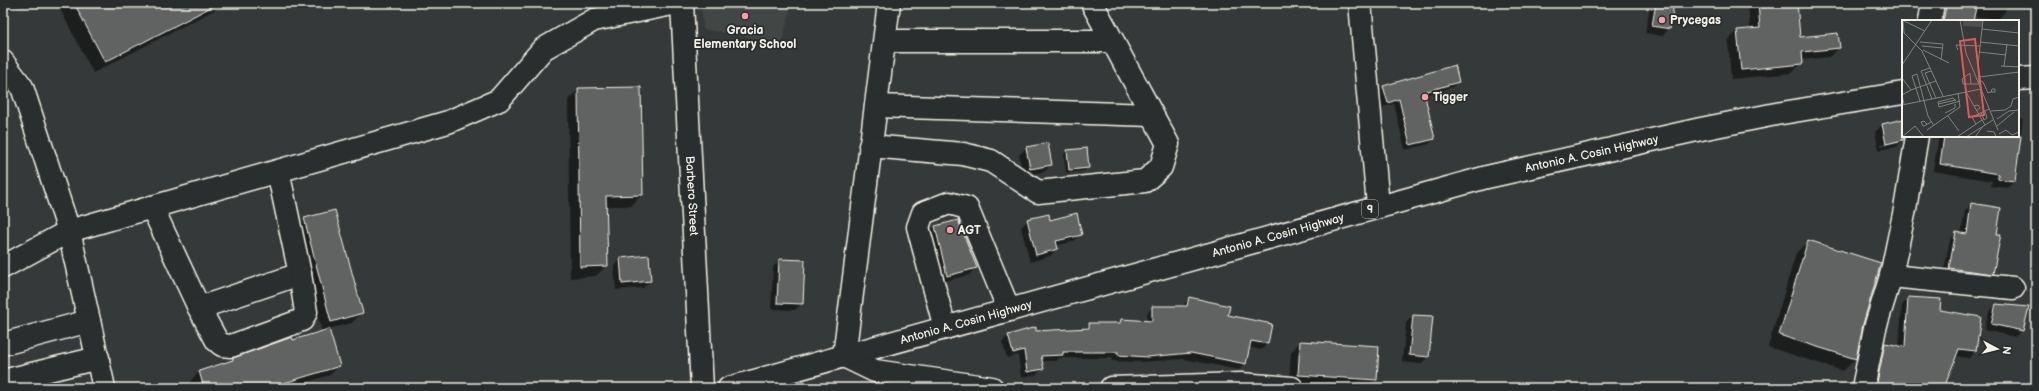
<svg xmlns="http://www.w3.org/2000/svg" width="2039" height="391" font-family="'Balsamiq Sans',sans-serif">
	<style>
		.built { fill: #434645 }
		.shadow { fill: #0007; fill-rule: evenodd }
		.building { fill: #616362; stroke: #f4f1e8 }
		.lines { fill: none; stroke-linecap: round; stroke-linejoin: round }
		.minor-casing { stroke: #f4f1e8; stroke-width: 25 }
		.highway-casing { stroke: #f4f1e8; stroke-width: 25 }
		.minor { stroke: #2a2d2e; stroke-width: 22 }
		.highway { stroke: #2a2d2e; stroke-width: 22 }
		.poi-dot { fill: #ff9aa2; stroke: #2a2d2e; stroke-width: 1.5 }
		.labels { text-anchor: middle; stroke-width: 3.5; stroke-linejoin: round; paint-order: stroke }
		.shield { fill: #2a2d2e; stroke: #b7b6b0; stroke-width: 1 }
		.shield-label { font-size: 11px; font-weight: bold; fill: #f4f1e8 }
		.poi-label { font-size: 12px; font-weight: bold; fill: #f4f1e8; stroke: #2a2d2e; text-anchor: start }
		.street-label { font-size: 12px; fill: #f4f1e8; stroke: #2a2d2e }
		.inset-road { fill: none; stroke: #82837f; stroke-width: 1 }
		.view { fill: #de5a58; fill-opacity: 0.15; stroke: #de5a58; stroke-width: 2 }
		.inset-edge { fill: none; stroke: #f4f1e8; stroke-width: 2 }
	</style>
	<rect width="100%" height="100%" fill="#363939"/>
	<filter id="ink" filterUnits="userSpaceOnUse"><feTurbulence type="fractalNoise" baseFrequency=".025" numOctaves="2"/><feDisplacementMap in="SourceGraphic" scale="8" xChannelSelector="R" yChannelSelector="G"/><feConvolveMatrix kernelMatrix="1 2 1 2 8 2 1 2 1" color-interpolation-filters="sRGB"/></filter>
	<g filter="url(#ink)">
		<!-- built -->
		<path class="built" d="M701 3H792L782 43 703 29Z"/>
		<!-- shadow -->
		<path class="shadow" d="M3 3H29L3 13Z
			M57 3H228L93 73Z
			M1653 3H1673L1669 29 1662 36 1645 33 1650 6Z
			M1748 3H1797L1799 38 1839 48 1829 57 1802 60V63L1792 73 1731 79 1728 41 1737 31 1750 30Z
			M1942 3H2007L2005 12 1998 19 1973 16 1972 21H1938Z
			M1458 81 1453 87 1424 95 1434 139 1429 144 1405 150 1394 104 1383 107 1378 92 1384 87Z
			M579 89 642 195 631 206H606L607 265 596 276 570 278 568 100Z
			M2018 117 2023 118 2014 181 2007 188 1991 186 1992 181 1933 171 1939 136H2018Z
			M1903 120V140L1896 147 1879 150 1875 132 1882 125ZM1899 140V142L1881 146V144Z
			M1026 148 1051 165 1044 172 1023 175 1019 155Z
			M1086 149 1088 168 1084 171 1066 173 1064 155 1067 151Z
			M1972 204 1996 234 1993 273 1985 280 1943 275 1950 240 1957 233 1961 234 1965 211Z
			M334 211 361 313 352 323 328 329 339 366 330 375 287 388H192L190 381 199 372 229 363 233 359 322 332 294 229 304 219Z
			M1028 220 1050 221 1081 234 1074 241 1056 246 1057 249 1050 256 1030 262 1021 227Z
			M935 226 976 268 969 275 940 282 928 233Z
			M1808 241 1862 324 1855 359 1843 371 1768 347 1796 253Z
			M621 258 650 281 643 288 616 290 614 266Z
			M780 260 802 303 795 310 771 309 773 267Z
			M1189 298 1227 315 1267 344 1261 350 1248 347 1245 363 1239 370 1184 359 1141 362 1112 361V358H1059L1056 361H1041L1042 369 1036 375 1021 377 1018 355 1007 358 1002 342 1008 336 1084 330 1089 324H1117L1121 320 1147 322V313L1153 307H1182Z
			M1909 298 1939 311 1975 351 1969 358 1955 356 1939 388H1871L1878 351 1885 344 1899 347 1902 305Z
			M1996 305 2022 330 2015 337 1984 330 1989 312Z
			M1413 316 1428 357 1421 364 1402 362 1406 323Z
			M1300 342 1376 380 1368 388 1289 384 1291 352Z"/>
		<!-- building -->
		<path class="building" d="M74 3H219L105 62Z
			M1656 3H1674L1670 29 1652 26Z
			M1758 3H1797L1800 37 1838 33 1840 48 1802 52 1803 64 1741 70 1737 30 1760 28Z
			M1947 3H1977L1973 21H1943Z
			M1455 65 1459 82 1424 92 1435 139 1410 145 1399 99 1388 103 1383 86Z
			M641 87 643 195 606 196 608 266 580 267 578 88Z
			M1903 119V140L1886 144 1882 124Z
			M1944 136H2021L2015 181 1998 179V174L1940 164Z
			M1048 143 1052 165 1030 169 1026 147Z
			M1087 148 1089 168 1069 170 1067 150Z
			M1971 203 2001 208 1997 234H2001L1993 274 1949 268 1956 232 1967 234Z
			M335 210 363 313 331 322 304 218Z
			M1077 213 1082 235 1056 241 1058 249 1036 255 1027 219 1049 214 1050 220Z
			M958 220 977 268 947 276 935 226Z
			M1808 240 1881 263 1863 324 1856 359 1779 335Z
			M649 255 651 281 622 284 620 258Z
			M779 259 805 260 803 304 777 303Z
			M1189 297 1230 306 1228 315 1272 324 1268 344 1251 341 1246 364 1191 353 1147 357 1118 355V352H1063V355L1041 356 1044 369 1027 372 1024 350 1013 353 1008 335 1036 327V331L1089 328V323H1120L1121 319 1152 321V306H1187Z
			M1908 297 1941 299 1940 310 1981 317 1976 351 1959 349 1944 388H1876L1885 343 1905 347Z
			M1996 304 2029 307 2023 331 1991 324Z
			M1413 315 1433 316 1429 357 1409 355Z
			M329 329 340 366 268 388H204L199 371 233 360V358L292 337 293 340Z
			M1300 341 1379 346 1377 380 1298 375Z"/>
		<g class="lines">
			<defs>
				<g id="minor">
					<path id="s1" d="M682 3 702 388"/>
					<path d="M889 3 844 356 875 371 992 388"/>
					<path d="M1360 3 1378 206"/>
					<path d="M1930 21 1933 3"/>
					<path d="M885 41H1113"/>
					<path d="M3 62 22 87 69 231 104 388"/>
					<path d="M876 106 1152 115"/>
					<path d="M870 146 963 154 991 161 1038 192 1145 181 1161 167 1168 144 1092 3"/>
					<path d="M152 207 199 308 300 274 278 171"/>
					<path d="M3 267 69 231 448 122 499 100 543 49 594 20 677 3"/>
					<path d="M1891 276 2013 288"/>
					<path d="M199 308 217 341 222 345 231 346 302 320 306 312 300 274"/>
					<path d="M945 328 918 227 923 213 949 203 967 208 1009 310"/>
					<path d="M3 344 89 321"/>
					<path d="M3 381 98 358"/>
					<path d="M1111 388 1241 384 1292 388"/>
					<path d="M1863 388 1875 328 1891 276 1905 209 1917 136"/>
				</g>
				<g id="highway">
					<path d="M2018 79 2036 78"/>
					<path id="s2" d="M729 388 1487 177 1701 129 1776 114 1903 93"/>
				</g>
			</defs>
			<!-- minor casing -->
			<use href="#minor" class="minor-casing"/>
			<!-- highway casing -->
			<use href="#highway" class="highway-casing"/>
			<!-- minor -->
			<use href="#minor" class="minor"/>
			<!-- highway -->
			<use href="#highway" class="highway"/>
		</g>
	</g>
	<!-- markers -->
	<g class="poi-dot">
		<circle cx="745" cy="16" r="4"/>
		<circle cx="1662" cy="20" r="4"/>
		<circle cx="1425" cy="97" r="4"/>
		<circle cx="950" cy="230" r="4"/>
	</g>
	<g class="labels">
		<!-- shield labels -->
		<rect class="shield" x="1362" y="200" width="16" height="18" rx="3"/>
		<g class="shield-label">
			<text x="1370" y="213">9</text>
		</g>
		<!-- poi labels -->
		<g class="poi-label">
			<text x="1670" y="24">Prycegas</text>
			<text x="745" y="34" text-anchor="middle">Gracia<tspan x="745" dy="14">Elementary School</tspan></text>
			<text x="1433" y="101">Tigger</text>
			<text x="958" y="234">AGT</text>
		</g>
		<!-- street labels -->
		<g class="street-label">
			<text dy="4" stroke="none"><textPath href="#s2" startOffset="894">Antonio A. Cosin Highway</textPath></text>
			<text dy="4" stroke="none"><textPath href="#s1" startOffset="193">Barbero Street</textPath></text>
			<text dy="4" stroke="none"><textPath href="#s2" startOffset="570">Antonio A. Cosin Highway</textPath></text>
			<text dy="4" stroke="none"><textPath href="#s2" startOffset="246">Antonio A. Cosin Highway</textPath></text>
		</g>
	</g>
	<!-- overview -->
	<g transform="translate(1902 20)">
		<rect width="117" height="117" fill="#363939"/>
		<path d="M61 0H81L80 7 61 6Z" fill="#4e514f"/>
		<path class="inset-road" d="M1 0 2 13 20 31 41 76M58 0 64 33 96 110M2 1 23 11M80 9 117 13M18 22 41 24 39 40M78 22 117 26M20 26 41 28M21 30 47 43M56 30 54 25 78 26M77 32 104 35M0 45 30 0M99 46 117 47M102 46 105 24M28 48 19 51 30 79M29 51 23 53 34 78M77 57 117 52M0 58 9 70 34 61M77 60 81 62 86 73 89 72M69 64 68 53 60 59 61 64H77L76 45 81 0M90 69H93V72H89ZM64 72 83 105M18 81 10 56 15 54 26 96 32 106M54 81 51 78 36 82 37 87 58 81M2 84 0 75 9 70M36 84 54 80M0 85 79 69M72 86 76 85 78 88 74 91M89 91 103 90 109 86 111 79 117 77M79 92 82 100 85 98 83 91M43 93 53 88V84M46 96 57 111M95 99 107 91 117 90M25 104 22 101 19 102 21 106H22L29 102M74 104 70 97 87 89M95 106 112 92M25 110 58 87 56 73M85 111 92 112 94 117M97 114 104 110 110 115 117 112M0 117 13 106 22 117M55 117 80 100M64 117 91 100M73 117 81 106"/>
		<path class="view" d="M73 19 82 95 67 97 58 21Z"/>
		<rect width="117" height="117" class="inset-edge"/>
	</g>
	<!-- margin -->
	<rect width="2039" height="391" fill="none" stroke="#2a2d2e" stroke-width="16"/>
	<rect x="8" y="8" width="2023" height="375" fill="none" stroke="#f4f1e8" stroke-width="1.5" filter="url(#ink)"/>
	<!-- north arrow -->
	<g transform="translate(1997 349) rotate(97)" stroke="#2a2d2e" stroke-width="3" paint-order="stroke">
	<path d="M0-3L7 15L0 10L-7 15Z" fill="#f4f1e8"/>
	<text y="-6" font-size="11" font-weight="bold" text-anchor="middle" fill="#f4f1e8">N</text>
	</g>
</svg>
